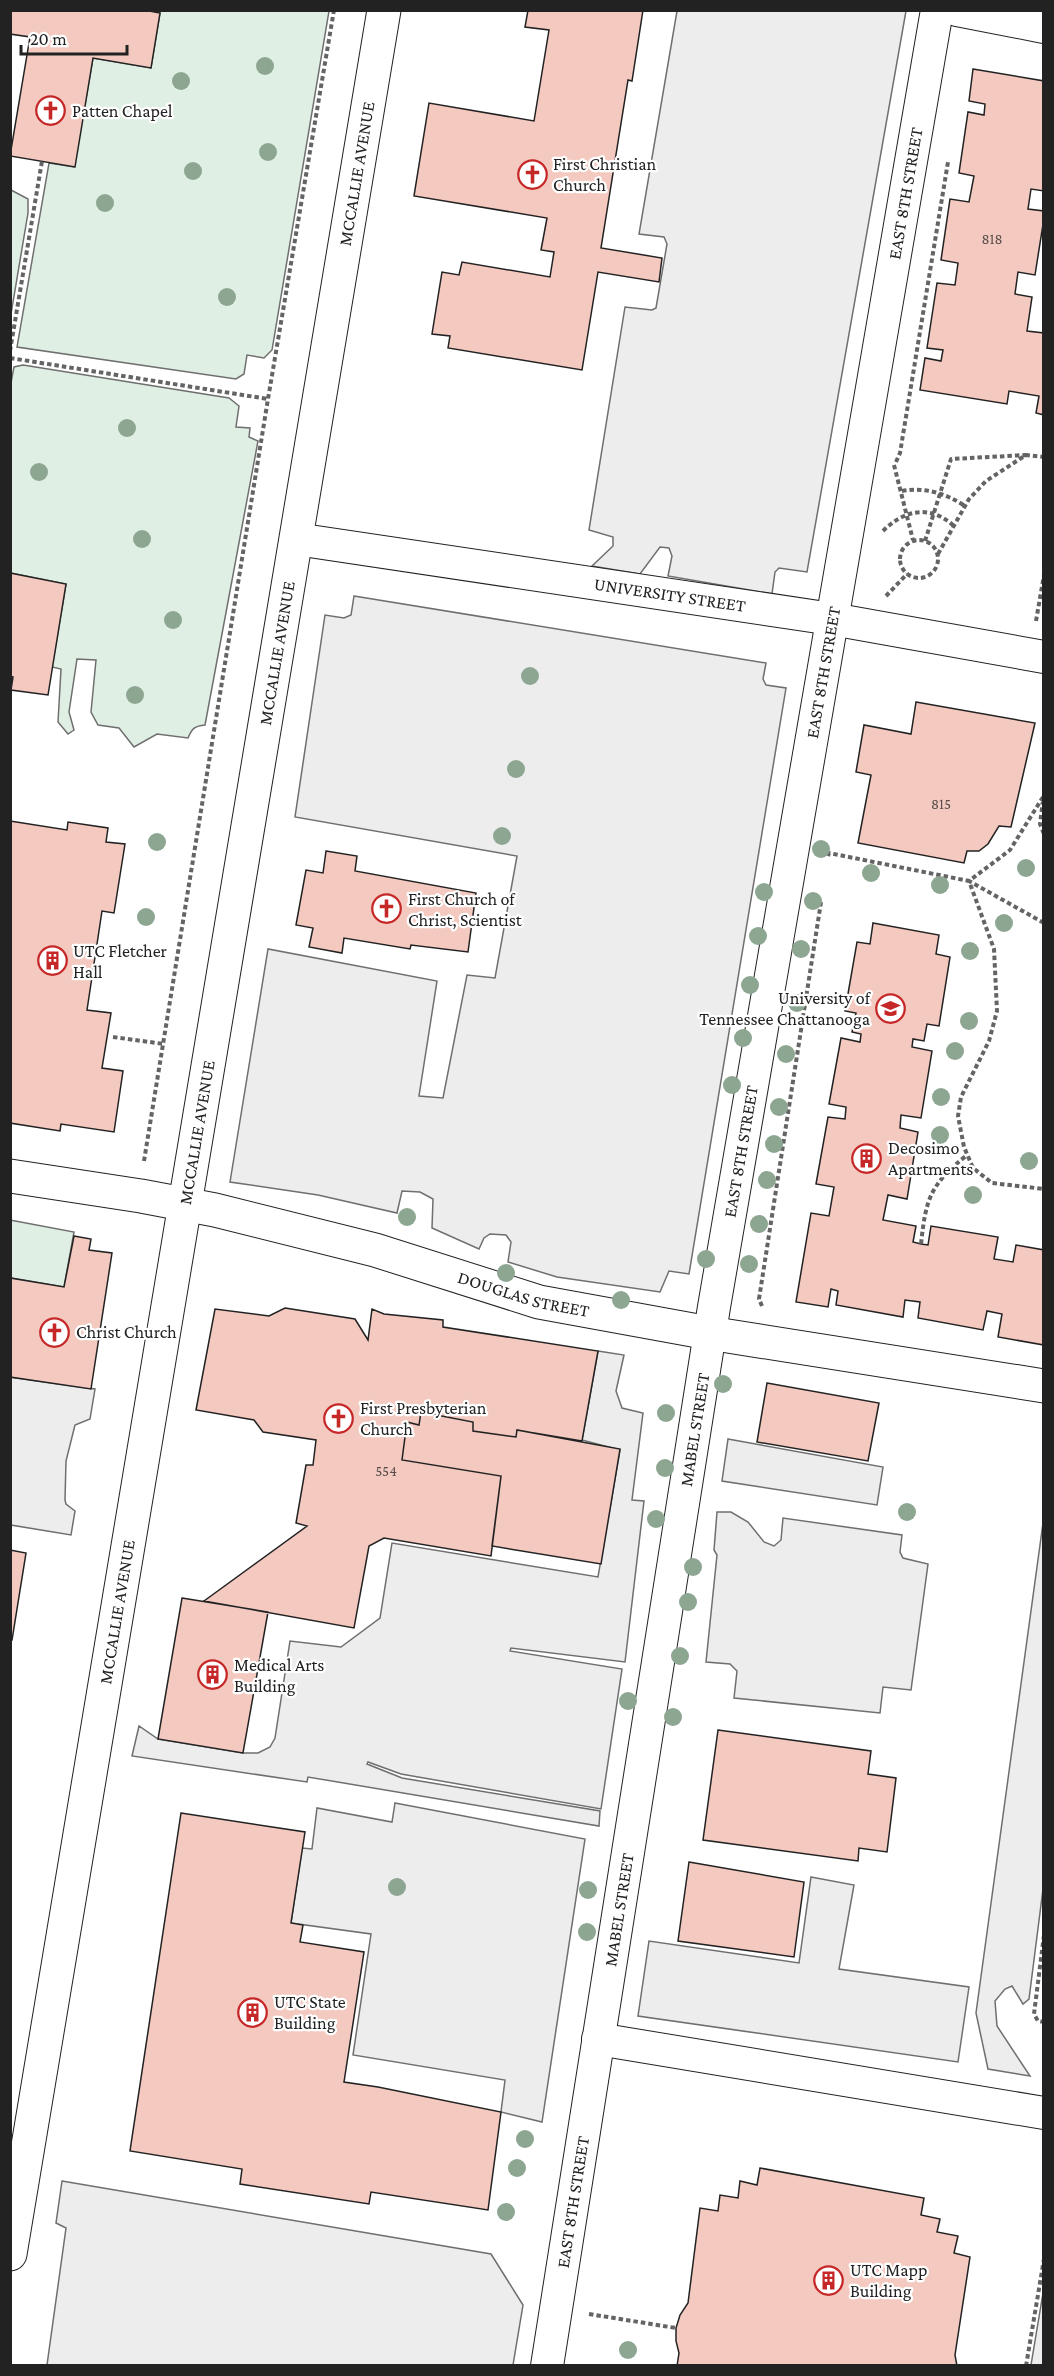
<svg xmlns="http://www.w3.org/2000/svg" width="1054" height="2376" font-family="'Crimson Pro',serif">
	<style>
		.green { fill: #e0efe3; stroke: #6f6f6f; stroke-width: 1.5 }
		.parking { fill: #ededed; stroke: #6f6f6f; stroke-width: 1.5 }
		.building { fill: #f3c9c0; stroke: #222; stroke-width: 1.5 }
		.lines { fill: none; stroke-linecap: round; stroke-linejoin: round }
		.minor-casing { stroke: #222; stroke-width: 34 }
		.tertiary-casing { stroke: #222; stroke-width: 35 }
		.secondary-casing { stroke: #222; stroke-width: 35 }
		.path { stroke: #646464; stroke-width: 4; stroke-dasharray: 4.5 3; stroke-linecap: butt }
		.minor { stroke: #fff; stroke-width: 32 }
		.tertiary { stroke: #fff; stroke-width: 33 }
		.secondary { stroke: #fff; stroke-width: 33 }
		.tree { fill: #8da692 }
		.labels { text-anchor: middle; stroke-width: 4.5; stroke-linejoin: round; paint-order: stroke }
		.number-label { font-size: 15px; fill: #564c4a }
		.poi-label { font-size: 18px; fill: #222; stroke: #fff; text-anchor: start }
		.street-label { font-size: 18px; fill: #222; stroke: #fff }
	</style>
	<rect width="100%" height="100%" fill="#fff"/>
	<!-- green -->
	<path class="green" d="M144 11H329L272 350 264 358 247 355 244 374 236 379 17 347 49 163 74 167 93 58 151 68 160 13Z
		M11 190 28 199V213L11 314Z
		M23 365 229 398 239 406 236 427 250 428 249 437 258 441 205 725C195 726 192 728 188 738L157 734 134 747 119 728 98 725 91 712 96 660 77 659 69 712 74 730 68 734 58 722 61 669 52 667 66 584 11 573 10 388 14 367Z
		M10 1220 74 1232 64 1287 11 1278Z"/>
	<!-- parking -->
	<path class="parking" d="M696 10 906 11 807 572 779 568 775 572 772 594 668 576 672 556 669 548 660 547 640 574 592 566 613 546V537L589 530 625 307 652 310 656 308 667 244 664 237 639 234 677 11Z
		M354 596 766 663 763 679 766 685 786 688 689 1274 669 1271 660 1292 557 1277 508 1262 511 1242 506 1235 490 1234 484 1238 479 1249 432 1228 433 1199 420 1192 402 1191 397 1213 318 1195 230 1182 268 949 437 981 419 1096 443 1098 467 975 495 978 517 856 295 817 325 615 344 618 351 615Z
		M598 1351 624 1355 616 1391 622 1408 643 1413 632 1500 644 1501 625 1662 511 1648 510 1651 622 1669 601 1809 401 1774 368 1762 367 1764 402 1778 600 1811 599 1826 308 1777 307 1782 132 1756 139 1726 158 1739 243 1753H258L270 1747 275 1738 290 1641 341 1647 380 1618 392 1543 598 1577 620 1450 582 1440Z
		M10 1377 95 1389 90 1419 75 1425 66 1461 65 1500 66 1504 75 1511 71 1535 11 1525Z
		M728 1439 883 1467 877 1505 722 1481Z
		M717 1512H731L748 1522 764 1542 774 1546 781 1540 783 1518 902 1535 900 1552 903 1558 928 1564 911 1690 883 1687 880 1713 734 1698 737 1671 730 1664 706 1662 717 1555 714 1550Z
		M1043 1523V1889L1029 1999 1023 2004 1012 1986 1005 1989 995 2001 997 2026 1030 2076 988 2069 976 2013Z
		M395 1803 585 1839 542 2122 501 2112 505 2080 353 2055 371 1934 291 1923 302 1848 312 1849 317 1808 392 1822Z
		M811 1877 854 1885 839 1969 969 1987 958 2062 638 2016 649 1941 799 1963Z
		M62 2181 491 2254 523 2305 513 2365H47L66 2228 56 2223Z
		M1043 2293V2365H1031Z"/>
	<!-- building -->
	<path class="building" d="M10 10H144L160 13 151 68 93 58 75 167 10 156 30 37 10 34Z
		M528 10H643L632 81 628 80 601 248 662 258 659 282 598 272 582 370 448 348 450 336 432 334 442 272 459 275 462 262 550 277 554 252 541 250 547 218 414 196 429 103 534 121 549 30 525 27Z
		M973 69 1044 81V191L1031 189 1028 209 1044 211V218L1035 275 1018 272 1015 294 1032 297 1027 331 1044 333V415L1036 413 1039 396 1009 391 1007 404 920 390 925 358 941 361 943 350 927 348 937 283 955 285 958 263 941 260 950 199 969 202 974 176 959 173 968 112 984 115 985 104 969 101Z
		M10 573 66 584 48 695 11 690 13 677 10 676Z
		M916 702 1035 723 1011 827 999 826 988 844 979 851H967L964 863 858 843 871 775 856 772 864 725 911 734Z
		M10 821 67 830 68 822 108 828 106 842 125 844 114 913 102 911 87 1010 111 1013 102 1068 123 1071 114 1132 61 1124 60 1131 10 1123Z
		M326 851 357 856 355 871 476 893 468 952 411 945 410 949 344 938 342 953 309 947 313 928 296 925 306 870 323 873Z
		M873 923 939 935 936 954 950 957 939 1026 927 1024 924 1041 913 1039 912 1047 932 1051 921 1118 901 1115 900 1128 918 1132 907 1199 888 1195 883 1220 916 1226 913 1242 921 1244 928 1245 931 1226 998 1237 994 1259 1013 1262 1016 1245 1044 1250V1345L998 1337 1002 1314 987 1311 983 1330 918 1318 920 1302 905 1300 903 1317 836 1305 838 1291 831 1289 828 1307 796 1302 811 1213 829 1216 834 1187 816 1184 828 1117 845 1119 846 1107 829 1104 841 1038 860 1042 861 1034 852 1032 856 1013 845 1011 857 942 870 944Z
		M74 1236 91 1239 89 1250 112 1253 91 1389 10 1377V1278L64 1287Z
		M285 1308 355 1319 368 1340 372 1309 384 1314 443 1320V1327L598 1351 582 1441 517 1430 516 1437 473 1431V1422L421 1412 419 1425 407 1422 402 1460 501 1476 491 1556 384 1538 369 1546 354 1628 204 1601 307 1526 296 1523 306 1465H313L316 1440 263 1432 254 1420 196 1410 215 1309 269 1316Z
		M767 1383 879 1403 868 1461 757 1442Z
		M421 1412 473 1422V1431L516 1437 517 1430 620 1449 601 1564 492 1546 501 1476 402 1460 407 1422 419 1425Z
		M10 1550 26 1553 12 1640H10Z
		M182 1598 268 1612 243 1753 158 1739Z
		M718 1730 871 1751 868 1774 896 1778 887 1852 859 1848 858 1861 703 1840Z
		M181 1813 305 1832 291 1923 303 1925 300 1942 364 1952 344 2082 378 2087 501 2112 488 2210 371 2192 369 2204 240 2184 242 2169 130 2151Z
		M689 1862 804 1882 794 1957 678 1941Z
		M760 2168 924 2198 921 2215 940 2219 937 2232 958 2236 954 2253 970 2257 955 2355 957 2366H677L679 2353 676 2341V2328L680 2315 688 2303 700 2208 718 2211 720 2195 738 2198 740 2181 757 2185Z"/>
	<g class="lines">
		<defs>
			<g id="minor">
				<path d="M957 10 1044 27"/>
				<path id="s1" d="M296 539 832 619 1044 657"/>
				<path d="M598 2039 1044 2113"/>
				<path id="s2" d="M547 2366 714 1307 937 10"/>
			</g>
			<g id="tertiary">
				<path id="s3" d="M10 1176 141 1196 215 1210 375 1250 539 1302 709 1333 1044 1386"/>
			</g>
			<g id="secondary">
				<path id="s4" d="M10 2254 384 10"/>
			</g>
		</defs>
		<!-- minor casing -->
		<use href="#minor" class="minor-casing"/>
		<!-- tertiary casing -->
		<use href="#tertiary" class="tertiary-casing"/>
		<!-- secondary casing -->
		<use href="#secondary" class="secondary-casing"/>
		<!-- path -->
		<path class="path" d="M10 351 42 161
			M10 358 268 399
			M896 462 900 453 948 162
			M894 465 913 540
			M902 491C925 487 945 493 965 506
			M883 531C904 510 930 504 954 526
			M900 559a19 19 0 1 1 38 0a19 19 0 1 1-38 0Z
			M925 541 951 459 1026 455
			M938 554 969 499 986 481 1026 455 1044 457
			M886 596 907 574
			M1036 621 1044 575
			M1043 797 1010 850 969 881 1044 923
			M1043 800 1040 824 1044 834
			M828 856 829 853 969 881 994 949 997 1011 989 1041 961 1097 958 1116 964 1147 973 1168 992 1183 1044 1189
			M113 1037 164 1044
			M144 1161 268 399 334 10
			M921 1244C926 1198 930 1185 967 1155
			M762 1306 759 1299 821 902
			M1044 1935 1034 2014 1038 2021 1044 2022
			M589 2314 676 2328
			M1026 2366 1044 2259"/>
		<!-- minor -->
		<use href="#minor" class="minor"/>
		<!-- tertiary -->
		<use href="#tertiary" class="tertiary"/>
		<!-- secondary -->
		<use href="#secondary" class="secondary"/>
	</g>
	<!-- trees -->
	<g class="tree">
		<circle cx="265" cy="66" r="9"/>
		<circle cx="181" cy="81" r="9"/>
		<circle cx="268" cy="152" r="9"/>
		<circle cx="193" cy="171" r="9"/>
		<circle cx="105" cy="203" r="9"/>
		<circle cx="227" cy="297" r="9"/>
		<circle cx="127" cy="428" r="9"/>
		<circle cx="39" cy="472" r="9"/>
		<circle cx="142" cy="539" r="9"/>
		<circle cx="173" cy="620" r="9"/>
		<circle cx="530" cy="676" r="9"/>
		<circle cx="135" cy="695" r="9"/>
		<circle cx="516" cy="769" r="9"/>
		<circle cx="502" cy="836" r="9"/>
		<circle cx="157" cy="842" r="9"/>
		<circle cx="821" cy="849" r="9"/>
		<circle cx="1026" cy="868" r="9"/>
		<circle cx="871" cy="873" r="9"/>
		<circle cx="940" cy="885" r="9"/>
		<circle cx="764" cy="892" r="9"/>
		<circle cx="813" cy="901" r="9"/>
		<circle cx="146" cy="917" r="9"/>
		<circle cx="1004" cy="923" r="9"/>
		<circle cx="758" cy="936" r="9"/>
		<circle cx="801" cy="949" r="9"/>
		<circle cx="970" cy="951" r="9"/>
		<circle cx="750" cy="985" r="9"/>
		<circle cx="797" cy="1003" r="9"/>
		<circle cx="969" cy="1021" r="9"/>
		<circle cx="743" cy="1038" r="9"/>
		<circle cx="955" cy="1051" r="9"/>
		<circle cx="786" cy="1054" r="9"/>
		<circle cx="732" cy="1085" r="9"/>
		<circle cx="941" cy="1097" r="9"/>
		<circle cx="779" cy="1107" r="9"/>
		<circle cx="940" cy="1135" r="9"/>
		<circle cx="774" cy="1144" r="9"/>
		<circle cx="1029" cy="1161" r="9"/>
		<circle cx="767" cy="1180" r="9"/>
		<circle cx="973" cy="1195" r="9"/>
		<circle cx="407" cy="1217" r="9"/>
		<circle cx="759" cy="1224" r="9"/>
		<circle cx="706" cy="1259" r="9"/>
		<circle cx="749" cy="1264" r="9"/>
		<circle cx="506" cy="1273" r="9"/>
		<circle cx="621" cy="1300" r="9"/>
		<circle cx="723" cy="1384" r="9"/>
		<circle cx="666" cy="1413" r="9"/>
		<circle cx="665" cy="1468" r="9"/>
		<circle cx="907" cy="1512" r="9"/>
		<circle cx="656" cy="1519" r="9"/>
		<circle cx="693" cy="1567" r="9"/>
		<circle cx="688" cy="1602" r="9"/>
		<circle cx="680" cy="1656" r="9"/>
		<circle cx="628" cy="1701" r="9"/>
		<circle cx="673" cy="1717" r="9"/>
		<circle cx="397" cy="1887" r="9"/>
		<circle cx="588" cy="1890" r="9"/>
		<circle cx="587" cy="1932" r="9"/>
		<circle cx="525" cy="2139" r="9"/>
		<circle cx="517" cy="2168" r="9"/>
		<circle cx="506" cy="2212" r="9"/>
		<circle cx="628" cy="2350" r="9"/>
	</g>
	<!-- icons -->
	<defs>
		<symbol id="church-ring" viewBox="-11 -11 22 22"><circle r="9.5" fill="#fff" stroke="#c62828" stroke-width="1.5"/><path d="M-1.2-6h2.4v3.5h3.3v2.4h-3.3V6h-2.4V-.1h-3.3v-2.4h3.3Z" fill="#c62828"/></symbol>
		<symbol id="building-ring" viewBox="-11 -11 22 22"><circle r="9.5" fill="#fff" stroke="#c62828" stroke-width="1.5"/><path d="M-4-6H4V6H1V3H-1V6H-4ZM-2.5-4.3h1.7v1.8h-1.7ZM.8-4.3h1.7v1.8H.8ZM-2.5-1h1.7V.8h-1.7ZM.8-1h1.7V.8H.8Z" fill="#c62828"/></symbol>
		<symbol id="university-ring" viewBox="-11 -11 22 22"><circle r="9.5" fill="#fff" stroke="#c62828" stroke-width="1.5"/><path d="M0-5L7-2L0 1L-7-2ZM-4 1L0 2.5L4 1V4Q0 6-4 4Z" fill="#c62828"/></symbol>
	</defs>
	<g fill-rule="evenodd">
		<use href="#church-ring" x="34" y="94" width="33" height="33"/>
		<use href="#church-ring" x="516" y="158" width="33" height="33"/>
		<use href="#church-ring" x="370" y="892" width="33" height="33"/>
		<use href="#building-ring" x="36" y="944" width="33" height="33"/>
		<use href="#university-ring" x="874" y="992" width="33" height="33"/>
		<use href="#building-ring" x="850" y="1142" width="33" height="33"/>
		<use href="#church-ring" x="38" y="1316" width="33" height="33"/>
		<use href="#church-ring" x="322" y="1402" width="33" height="33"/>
		<use href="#building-ring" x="196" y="1658" width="33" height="33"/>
		<use href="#building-ring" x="236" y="1996" width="33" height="33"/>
		<use href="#building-ring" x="812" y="2264" width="33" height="33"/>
	</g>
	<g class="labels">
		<!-- number labels -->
		<g class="number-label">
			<text x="992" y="244">818</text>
			<text x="941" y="809">815</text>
			<text x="386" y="1476">554</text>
		</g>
		<!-- poi labels -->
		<g class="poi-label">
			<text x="72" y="117">Patten Chapel</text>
			<text x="553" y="170">First Christian<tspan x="553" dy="21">Church</tspan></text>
			<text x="408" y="905">First Church of<tspan x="408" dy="21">Christ, Scientist</tspan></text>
			<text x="73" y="957">UTC Fletcher<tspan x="73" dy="21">Hall</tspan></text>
			<text x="870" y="1004" text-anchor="end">University of<tspan x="870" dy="21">Tennessee Chattanooga</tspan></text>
			<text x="888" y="1154">Decosimo<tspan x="888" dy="21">Apartments</tspan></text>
			<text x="76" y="1338">Christ Church</text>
			<text x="360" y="1414">First Presbyterian<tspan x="360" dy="21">Church</tspan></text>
			<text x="234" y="1671">Medical Arts<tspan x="234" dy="21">Building</tspan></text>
			<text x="274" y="2008">UTC State<tspan x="274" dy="21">Building</tspan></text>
			<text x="850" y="2276">UTC Mapp<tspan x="850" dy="21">Building</tspan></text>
		</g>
		<!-- street labels -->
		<g class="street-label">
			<text dy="6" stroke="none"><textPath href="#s4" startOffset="2109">MCCALLIE AVENUE</textPath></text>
			<text dy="6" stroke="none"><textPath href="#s2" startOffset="2202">EAST 8TH STREET</textPath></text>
			<text dy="6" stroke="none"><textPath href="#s1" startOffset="378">UNIVERSITY STREET</textPath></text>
			<text dy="6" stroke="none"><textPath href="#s4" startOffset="1623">MCCALLIE AVENUE</textPath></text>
			<text dy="6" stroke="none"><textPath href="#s2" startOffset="1716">EAST 8TH STREET</textPath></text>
			<text dy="6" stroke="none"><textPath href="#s4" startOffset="1137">MCCALLIE AVENUE</textPath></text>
			<text dy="6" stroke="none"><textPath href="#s2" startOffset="1230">EAST 8TH STREET</textPath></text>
			<text dy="6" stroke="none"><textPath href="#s3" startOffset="528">DOUGLAS STREET</textPath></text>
			<text dy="6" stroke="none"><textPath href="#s2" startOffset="948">MABEL STREET</textPath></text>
			<text dy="6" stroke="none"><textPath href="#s4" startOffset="651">MCCALLIE AVENUE</textPath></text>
			<text dy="6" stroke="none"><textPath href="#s2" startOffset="462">MABEL STREET</textPath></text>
			<text dy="6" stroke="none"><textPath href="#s2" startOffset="166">EAST 8TH STREET</textPath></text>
		</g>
	</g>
	<!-- border -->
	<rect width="1054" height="2376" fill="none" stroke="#222222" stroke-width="24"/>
	<!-- scale -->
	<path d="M21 45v9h106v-9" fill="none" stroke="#222222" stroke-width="3"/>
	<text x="30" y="45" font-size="18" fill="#222222" stroke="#ffffff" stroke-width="4.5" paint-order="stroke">20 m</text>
</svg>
